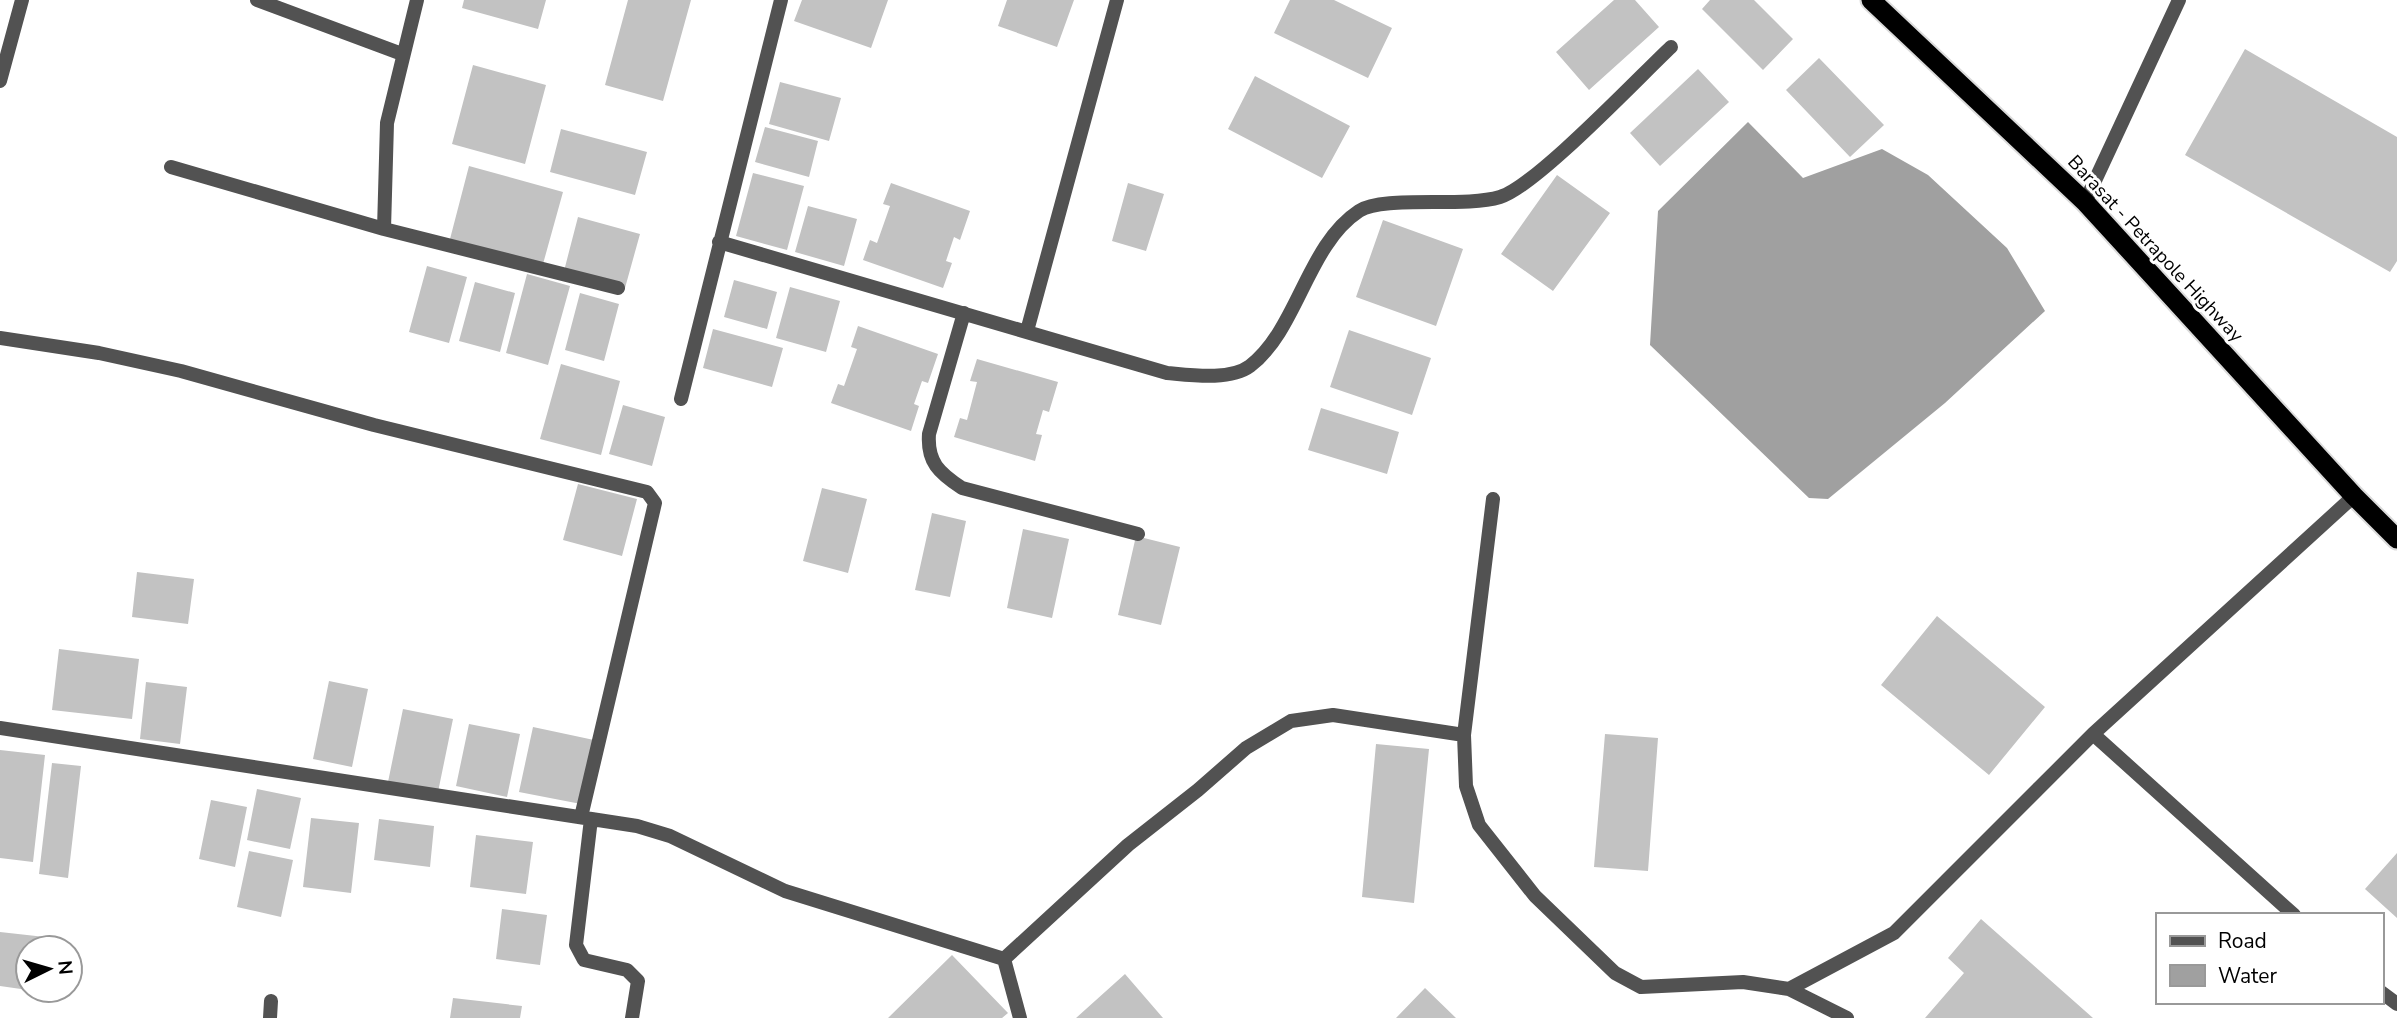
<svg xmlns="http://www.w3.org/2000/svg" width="2397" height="1018" font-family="'Nunito Sans',sans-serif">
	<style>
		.water { fill: #a0a0a0 }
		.building { fill: #c2c2c2 }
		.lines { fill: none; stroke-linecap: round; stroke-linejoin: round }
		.trunk-casing { stroke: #dbdbdb; stroke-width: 23 }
		.minor { stroke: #525252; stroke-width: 14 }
		.tertiary { stroke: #525252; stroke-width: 14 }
		.trunk { stroke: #000; stroke-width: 19 }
		.labels { text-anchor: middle; stroke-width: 6; stroke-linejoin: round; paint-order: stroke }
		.street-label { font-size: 19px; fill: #000; stroke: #fff }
	</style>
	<rect width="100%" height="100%" fill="#fff"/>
	<!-- water -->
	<path class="water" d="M1748 122 1803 178 1882 149 1928 175 2007 248 2045 311 1945 403 1828 499 1809 498 1650 345 1658 211Z"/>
	<!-- building -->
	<path class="building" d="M464 0H546L538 29 462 8Z
		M628 0H691L663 101 605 85Z
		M802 0H888L871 48 794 21Z
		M1007 0H1074L1057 47 998 26Z
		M1290 0H1334L1392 28 1368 78 1274 33Z
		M1614 0H1635L1659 27 1589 90 1556 52Z
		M1710 0H1754L1793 39 1763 70 1702 9Z
		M2245 49 2397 137V261L2390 272 2185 155Z
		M1819 58 1884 125 1850 157 1786 90Z
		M473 65 546 85 525 164 452 144Z
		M1698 69 1729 102 1660 166 1630 133Z
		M1255 76 1350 126 1322 178 1228 129Z
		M780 82 841 98 829 141 769 124Z
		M765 127 818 141 809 177 755 162Z
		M561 129 647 152 635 195 550 172Z
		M469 166 563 192 543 264 450 239Z
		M753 173 804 186 787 250 736 236Z
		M1557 175 1610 213 1553 291 1501 254Z
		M891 183 970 211 960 240 954 237 946 261 952 263 943 288 863 260 870 240 877 243 890 206 883 204Z
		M1128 183 1164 194 1146 251 1112 241Z
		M808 206 857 219 844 266 795 252Z
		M578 217 640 234 625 288 564 271Z
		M1383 220 1463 249 1436 326 1356 297Z
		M427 266 467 277 449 343 409 332Z
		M527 274 570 286 548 365 506 353Z
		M734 280 777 292 767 329 724 317Z
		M475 282 515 293 500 352 459 341Z
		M790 287 840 301 826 352 776 338Z
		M580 293 619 304 604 361 565 350Z
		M858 326 938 354 928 383 922 381 914 404 919 406 911 431 831 403 838 384 844 386 857 349 851 347Z
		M713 329 783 348 772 387 703 368Z
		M1349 330 1431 358 1412 415 1330 387Z
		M977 359 1058 382 1049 412 1043 410 1036 434 1042 435 1035 461 954 437 960 418 967 420 977 382 970 381Z
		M561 364 620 381 601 455 540 439Z
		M623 405 665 417 652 466 609 454Z
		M1321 408 1399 432 1387 474 1308 450Z
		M578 484 637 499 622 556 563 540Z
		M822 488 867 499 848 573 803 561Z
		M932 513 966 521 950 597 915 590Z
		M1023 529 1069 539 1052 618 1007 608Z
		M1136 536 1180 547 1161 625 1118 615Z
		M137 572 194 579 188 624 132 617Z
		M1937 616 2045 707 1989 775 1881 685Z
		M59 649 139 659 132 719 52 710Z
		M329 681 368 689 352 767 313 759Z
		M146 682 187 687 180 744 140 739Z
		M403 709 453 719 438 792 388 782Z
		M469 724 520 734 507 797 456 786Z
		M533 727 594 740 581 804 519 792Z
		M1605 734 1658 738 1648 871 1594 867Z
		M1376 744 1429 749 1414 903 1362 897Z
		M0 750 45 755 33 862 0 858Z
		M52 763 81 766 68 878 39 874Z
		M257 789 301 798 290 849 247 840Z
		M211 800 247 807 235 867 199 859Z
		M311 818 359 823 351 893 303 887Z
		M379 819 434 826 430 867 374 860Z
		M476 835 533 842 526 894 470 887Z
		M249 851 293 860 281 917 237 907Z
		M2397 853V918L2365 889Z
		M502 909 547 915 540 965 496 959Z
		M1981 919 2093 1018H1925L1964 973 1948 958Z
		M0 932 54 938 52 948H28V990L0 986Z
		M952 955 1008 1013 1002 1018H888Z
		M1125 974 1163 1018H1076Z
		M1425 988 1456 1018H1396Z
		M453 998 522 1006 520 1018H450Z"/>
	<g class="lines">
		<defs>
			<path id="trunk" d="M1871 0 2085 202 2354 496 2397 539"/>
		</defs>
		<!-- trunk casing -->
		<use href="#trunk" class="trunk-casing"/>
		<!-- minor -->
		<path class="minor" d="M257 0 402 54
			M0 81 22 0
			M171 167 384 229 618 288
			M384 229 387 123 417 0
			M719 242 1167 373C1190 375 1230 381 1250 366 1298 329 1307 245 1359 211 1384 195 1463 208 1500 197 1535 187 1638 78 1671 47
			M964 313 929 434C927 462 939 473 962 488L1138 534
			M1027 331 1117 0
			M0 338 99 353 181 371 374 425 647 492 655 503 581 817
			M681 399 781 0
			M1493 499 1464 735 1466 786 1479 825 1535 896 1615 973 1641 987 1743 982 1789 989 1847 1018
			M0 728 637 826 670 836 785 891 1004 959
			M2093 734 2294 915
			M591 819 576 945 584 960 627 970 638 981 632 1018
			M1789 989 1894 933 2093 734 2354 496
			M2381 992 2397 1004
			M270 1018 271 1001
			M1020 1018 1004 959 1128 845 1198 790 1246 748 1291 721 1333 715 1464 735"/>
		<!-- tertiary -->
		<path class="tertiary" d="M2085 202 2179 0"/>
		<!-- trunk -->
		<use href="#trunk" class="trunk"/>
	</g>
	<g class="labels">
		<!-- street labels -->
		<g class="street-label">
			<text transform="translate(2156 248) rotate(47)" y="7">Barasat - Petrapole Highway</text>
		</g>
	</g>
	<!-- legend -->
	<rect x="2156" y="913" width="228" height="91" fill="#ffffff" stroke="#999999" stroke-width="2"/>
	<rect x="2170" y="936" width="35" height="10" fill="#525252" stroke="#999999" stroke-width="2"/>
	<text x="2218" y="948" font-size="21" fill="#000000">Road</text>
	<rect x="2170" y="965" width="35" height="21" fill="#a0a0a0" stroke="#999999" stroke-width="2"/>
	<text x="2218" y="983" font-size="21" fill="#000000">Water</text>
	<!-- north arrow -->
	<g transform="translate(49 969) rotate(85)"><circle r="33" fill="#ffffff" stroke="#999999" stroke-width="2"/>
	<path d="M0-5L12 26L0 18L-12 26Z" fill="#000000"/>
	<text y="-10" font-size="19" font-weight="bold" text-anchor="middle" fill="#000000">N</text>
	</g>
</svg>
